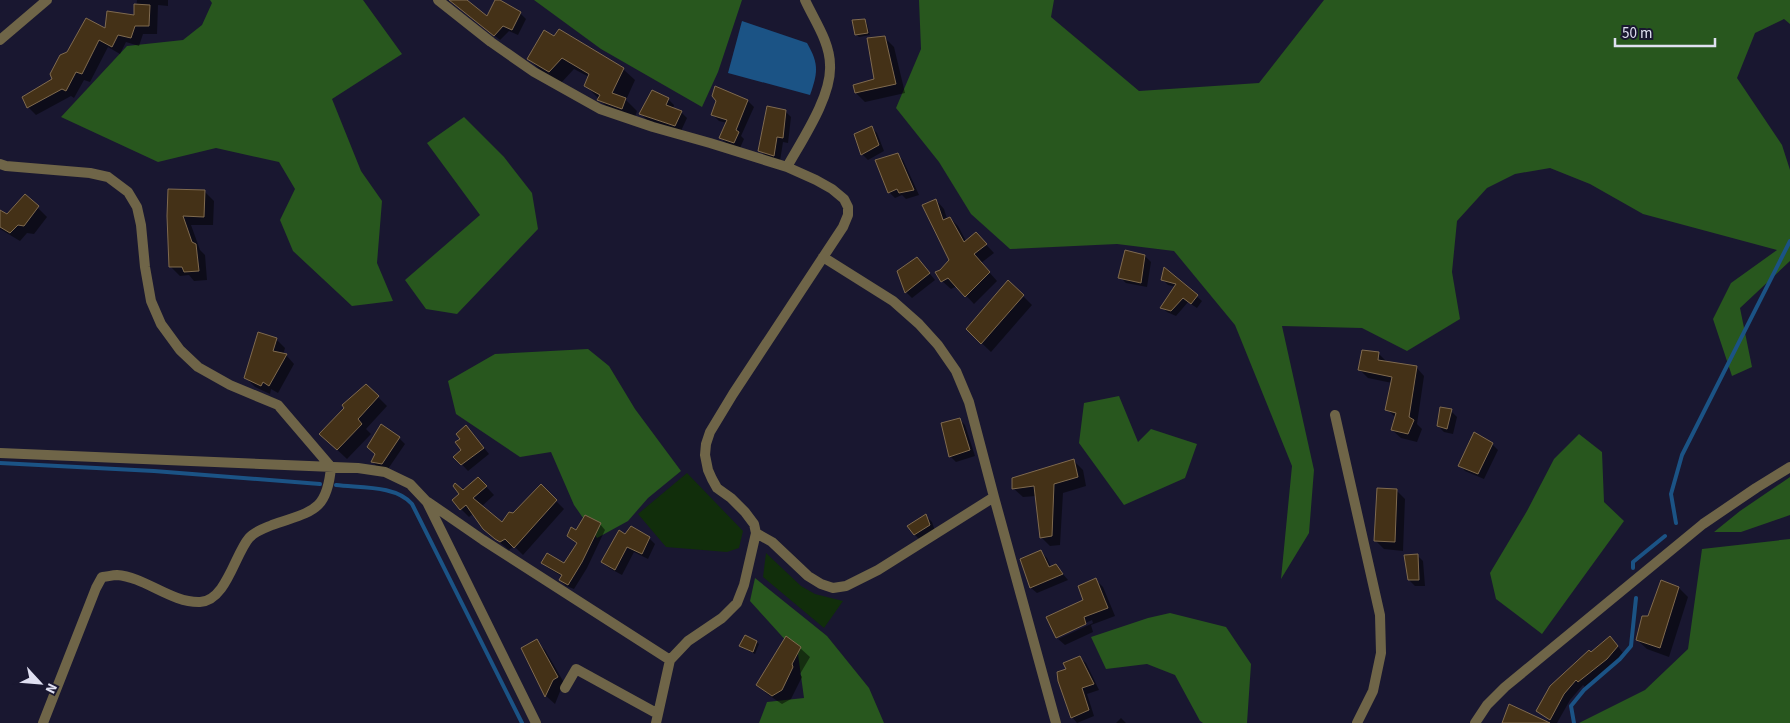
<svg xmlns="http://www.w3.org/2000/svg" width="1790" height="723" font-family="'Source Sans 3',sans-serif">
	<style>
		.green { fill: #112e0b }
		.forest { fill: #28571e }
		.water { fill: #1b5385 }
		.shadow { fill: #0007; fill-rule: evenodd }
		.lines { fill: none; stroke-linecap: round; stroke-linejoin: round }
		.stream { stroke: #1b5385; stroke-width: 4 }
		.building { fill: #443117; stroke: #7f6a4f }
		.minor { stroke: #6f6548; stroke-width: 10 }
		.tertiary { stroke: #6f6548; stroke-width: 10 }
	</style>
	<rect width="100%" height="100%" fill="#191730"/>
	<!-- green -->
	<path class="green" d="M687 473 743 531 739 548 727 552 666 547 638 514Z
		M766 553 801 586 815 594 843 601 824 628 763 577Z"/>
	<!-- forest -->
	<path class="forest" d="M210 0H363L402 54 332 99 361 171 382 201 377 263 393 301 352 306 293 251 280 220 295 189 279 162 216 148 158 162 61 117 127 46 183 40 202 25 212 3Z
		M534 0H742L718 72 702 107 601 49Z
		M919 0H1054L1051 17 1139 91 1259 83 1324 0H1790V24L1784 19 1755 33 1737 78 1782 145 1790 170V261L1740 308 1752 367 1732 376 1713 319 1731 283 1777 250 1643 214 1590 184 1550 168 1515 174 1487 188 1457 221 1452 272 1460 319 1407 351 1362 328 1282 326 1314 470 1309 533 1281 579 1292 466 1235 325 1174 251 1117 244 1010 249 971 214 939 162 896 108 921 49Z
		M464 117 504 157 532 193 538 229 457 314 426 309 405 280 480 215 427 143Z
		M588 349 609 366 635 409 681 471 648 498 628 521 597 538 574 505 551 452 520 457 456 414 448 381 495 354Z
		M1119 396 1138 442 1151 429 1197 444 1185 478 1124 505 1079 443 1084 403Z
		M1579 434 1602 452 1604 502 1624 521 1542 634 1496 599 1490 573 1527 511 1554 459Z
		M1790 477V515L1741 532H1714L1740 511Z
		M1790 539V723H1579L1645 690 1688 649 1702 549Z
		M755 578 827 636 869 688 884 723H759L767 702 804 698 798 654 750 601Z
		M1170 613 1226 627 1251 664 1247 723H1203L1200 721 1175 675 1147 664 1106 669 1091 637 1148 618Z"/>
	<!-- water -->
	<path class="water" d="M742 21 807 43C819 64 818 72 810 95L728 73Z"/>
	<!-- shadow -->
	<path class="shadow" d="M137 0H168V6L158 5 157 34H143L139 46 126 42 120 54 108 47 90 82 84 80 74 98 71 96 36 115 28 107 53 79 106 30 135 17Z
		M457 0H465L487 17 498 0 520 13 526 19 518 35 509 31 500 40 461 9Z
		M864 20 867 23 870 35 859 37 856 34Z
		M554 38 623 69 635 80 626 100 637 111 634 120 611 111 586 86 589 77 574 69 561 83 540 70 528 58Z
		M885 38 894 47 905 93 865 102 856 93 854 86 876 80Z
		M715 88 748 101 754 107 741 136 744 139 740 148 726 143 720 137 727 123 719 121 713 115 717 101Z
		M668 99 674 105 673 109 681 112 687 118 681 131 647 120 641 114Z
		M785 111 791 117 788 143 783 142 780 161 766 156 760 150Z
		M871 127 877 133 884 151 868 160 862 154Z
		M897 154 903 160 919 195 906 199 902 195 895 198 889 192Z
		M169 191 205 192 214 201 213 225H191L200 250 205 255 207 280 194 281 189 275 180 276 171 267Z
		M25 195 47 217 34 234 27 233 20 241 0 229V212L8 215Z
		M936 200 944 209 947 219 950 218 958 226 966 241 976 234 994 253 981 263 997 281 974 304 957 286 951 289 942 281 951 261Z
		M1145 256 1151 262 1147 287 1126 283 1120 277Z
		M917 258 935 280 912 298 906 292Z
		M1165 269 1202 301 1197 308 1188 302 1176 316 1167 312 1162 307 1176 287 1168 285 1163 280Z
		M1023 296 1032 305 991 352 967 329Z
		M276 339 285 348 283 355H286L294 364 278 393 271 389 270 394 255 387 246 378Z
		M1378 353 1387 362 1416 367 1424 376 1417 424 1422 429 1417 442 1401 438 1392 430 1396 418 1387 409 1392 383 1368 378 1359 369Z
		M378 397 387 406 366 429 371 434 347 459 330 443Z
		M1451 411 1457 417 1453 434 1444 432 1438 426Z
		M959 419 965 425 975 456 956 462 950 456Z
		M472 433 489 454 468 471 455 457 463 450Z
		M399 438 405 444 388 469 378 468 373 462Z
		M1492 444 1498 450 1484 479 1465 471 1460 465Z
		M1074 461 1083 470 1086 486 1063 493 1060 545 1050 546 1041 537 1036 496 1023 497 1013 488Z
		M478 478 494 495 481 507 502 524 514 515 541 486 564 509 523 555 514 546 509 550 493 537 474 513 469 517 461 509 463 492Z
		M1396 490 1405 499 1403 551 1384 549 1375 540Z
		M926 516 932 522 935 531 920 540 914 534Z
		M600 524 605 530 587 568 574 589 566 586 560 580 563 577 548 568 543 563 565 565 578 544 568 536Z
		M625 535 649 538 655 544 648 559 634 552 622 575 609 568 603 562Z
		M1041 552 1047 558 1051 567 1056 566 1068 580 1037 593 1031 588Z
		M1417 555 1423 561 1425 586H1415L1409 580Z
		M1096 580 1103 587 1115 616 1091 625 1093 632 1065 645 1057 638 1047 617 1085 601ZM1092 620 1093 623 1058 639V636Z
		M1662 581 1679 588 1688 597 1669 657 1647 649 1637 640 1649 617Z
		M536 641 545 650 566 686 561 689 555 704 546 696 523 649Z
		M756 642 759 644 755 654 743 648Z
		M1616 644 1623 653 1612 665 1585 687 1583 685 1570 700 1557 723H1547L1551 687 1591 654Z
		M800 648 810 657 800 674 802 677 791 699 782 704 767 694 758 684Z
		M1080 658 1086 663 1099 690 1087 694 1094 716 1077 723 1072 717 1068 670Z
		M1121 718 1126 723H1116Z"/>
	<g class="lines">
		<!-- stream -->
		<path class="stream" d="M0 463 154 471 320 484
			M336 485C360 488 396 485 412 504L522 723
			M1676 523 1671 494 1682 455 1790 241
			M1633 568V562L1665 536
			M1574 723 1571 706 1584 690 1620 659 1631 646 1636 598"/>
	</g>
	<!-- building -->
	<path class="building" d="M449 0H467L487 16 495 0H500L521 12 512 30 503 26 494 36Z
		M134 4 150 5 149 26H135L131 38 118 35 112 47 99 40 82 74 76 72 66 91 62 89 27 108 22 97 52 79 50 74 60 55 67 52 86 18 105 28 107 11 134 15Z
		M865 19 868 33 855 35 852 20Z
		M559 29 624 68 612 93 626 98 622 109 597 100 600 95 584 86 589 74 562 58 549 72 527 59 544 30 554 36Z
		M885 36 896 84 855 93 853 85 874 79 867 38Z
		M715 86 748 100 736 130 739 132 734 143 719 138 727 120 711 115 716 101 712 96Z
		M652 90 669 98 666 105 682 111 675 126 639 114Z
		M767 106 786 110 783 138 777 137 774 156 758 151Z
		M872 126 879 145 861 155 854 134Z
		M898 153 914 190 899 193 897 189 888 193 875 160Z
		M168 189 205 190 204 217 183 216 192 242 196 244 199 271 184 272 182 267H169L167 216Z
		M25 194 39 206 24 226 18 225 10 233 0 227V210L7 214Z
		M936 199 943 220 950 217 964 242 976 232 987 244 974 254 990 272 965 297 948 278 941 282 935 272 940 270 949 260 922 205Z
		M1125 250 1145 255 1141 283 1118 278Z
		M917 257 930 273 905 293 897 271Z
		M1164 267 1198 295 1191 304 1183 298 1171 311 1160 308 1176 284 1161 280Z
		M1008 280 1024 295 981 344 966 329Z
		M258 332 277 338 273 351 287 354 269 386 263 382 261 386 244 378Z
		M1362 350 1379 352 1378 360 1417 366 1409 417 1414 420 1408 434 1391 430 1396 413 1385 410 1392 377 1358 370Z
		M366 384 379 396 358 419 362 424 337 450 319 434 344 408 342 405Z
		M1440 407 1452 409 1447 429 1437 426Z
		M960 418 970 450 949 457 941 423Z
		M381 424 400 437 382 464 371 462 375 454 367 447Z
		M466 425 484 448 461 465 453 457 461 450 455 442 460 439 456 434Z
		M1474 432 1493 443 1478 474 1458 466Z
		M1074 459 1078 477 1054 484 1052 536 1040 538 1034 486 1012 489V478Z
		M478 477 487 486 473 498 502 522 509 512 513 513 541 484 557 500 514 548 505 539 500 542 495 539 483 529 466 505 460 510 452 500 459 494 453 486 455 483 463 490Z
		M1377 488 1397 489 1395 542 1374 541Z
		M926 514 930 525 914 535 907 526Z
		M585 515 601 523 582 562 568 585 559 580 562 575 541 563 547 553 564 563 577 543 567 536 571 527 576 530Z
		M631 526 650 537 642 554 627 547 615 570 601 562 619 530 625 534Z
		M1041 550 1049 567 1056 564 1063 574 1030 588 1020 559Z
		M1418 554 1419 580H1408L1404 555Z
		M1096 578 1108 608 1084 617 1086 624 1056 638 1046 617 1083 600 1078 586Z
		M1661 580 1679 587 1660 648 1636 640 1642 616H1648Z
		M745 635 757 641 753 652 739 646Z
		M786 636 801 647 792 664 793 667 782 690 772 696 756 685Z
		M1610 636 1618 646 1607 659 1578 682 1576 680 1564 694 1550 720 1536 711 1550 686 1589 650 1591 652Z
		M537 639 558 677 553 680 545 697 521 648Z
		M1080 656 1094 684 1082 688 1089 710 1071 718 1058 681 1057 672 1066 669 1063 663Z
		M1509 704 1550 723H1502Z"/>
	<g class="lines">
		<!-- minor -->
		<path class="minor" d="M438 0 491 42 534 72 600 109 653 127 710 143 787 167 816 180 832 189 844 199 848 207V215L843 227 733 394 710 432 706 444 705 455 708 470 712 479 717 488 731 498 745 512 754 524 756 533 744 585 737 603 722 618 688 641 670 660 656 723
			M0 40 47 0
			M0 164 6 166 90 173 108 177 128 192 137 207 141 225 145 267 151 301 161 324 180 350 198 367 230 385 278 405 331 467C327 513 311 511 272 525 265 528 255 531 249 538 235 554 226 601 200 602 171 603 145 577 117 575 112 575 106 577 102 577L96 588 43 723
			M787 167C802 140 832 96 830 65 830 42 814 20 805 0
			M823 257 893 301 919 324 938 345 956 371 969 402 994 497 1056 723
			M1335 415 1380 615 1381 653 1373 691 1357 723
			M0 453 358 468 385 472 410 484 427 502 536 723
			M428 502 483 540 670 660
			M756 533 772 542 808 576 821 584 833 588 846 586 878 570 994 497
			M565 688 576 669 658 714"/>
		<!-- tertiary -->
		<path class="tertiary" d="M1475 723 1487 705 1505 687 1703 524 1756 488 1790 467"/>
	</g>
	<!-- north arrow -->
	<g transform="translate(40 683) rotate(116)" stroke="#191730" stroke-width="4" paint-order="stroke">
	<path d="M0-4L9 19L0 12L-9 19Z" fill="#e0e0f2"/>
	<text y="-8" font-size="14" font-weight="bold" text-anchor="middle" fill="#e0e0f2">N</text>
	</g>
	<!-- scale -->
	<path d="M1615 38v8h100v-8" fill="none" stroke="#e0e0f2" stroke-width="2.5"/>
	<text x="1622" y="38" font-size="15" fill="#e0e0f2" stroke="#191730" stroke-width="4" paint-order="stroke">50 m</text>
</svg>
